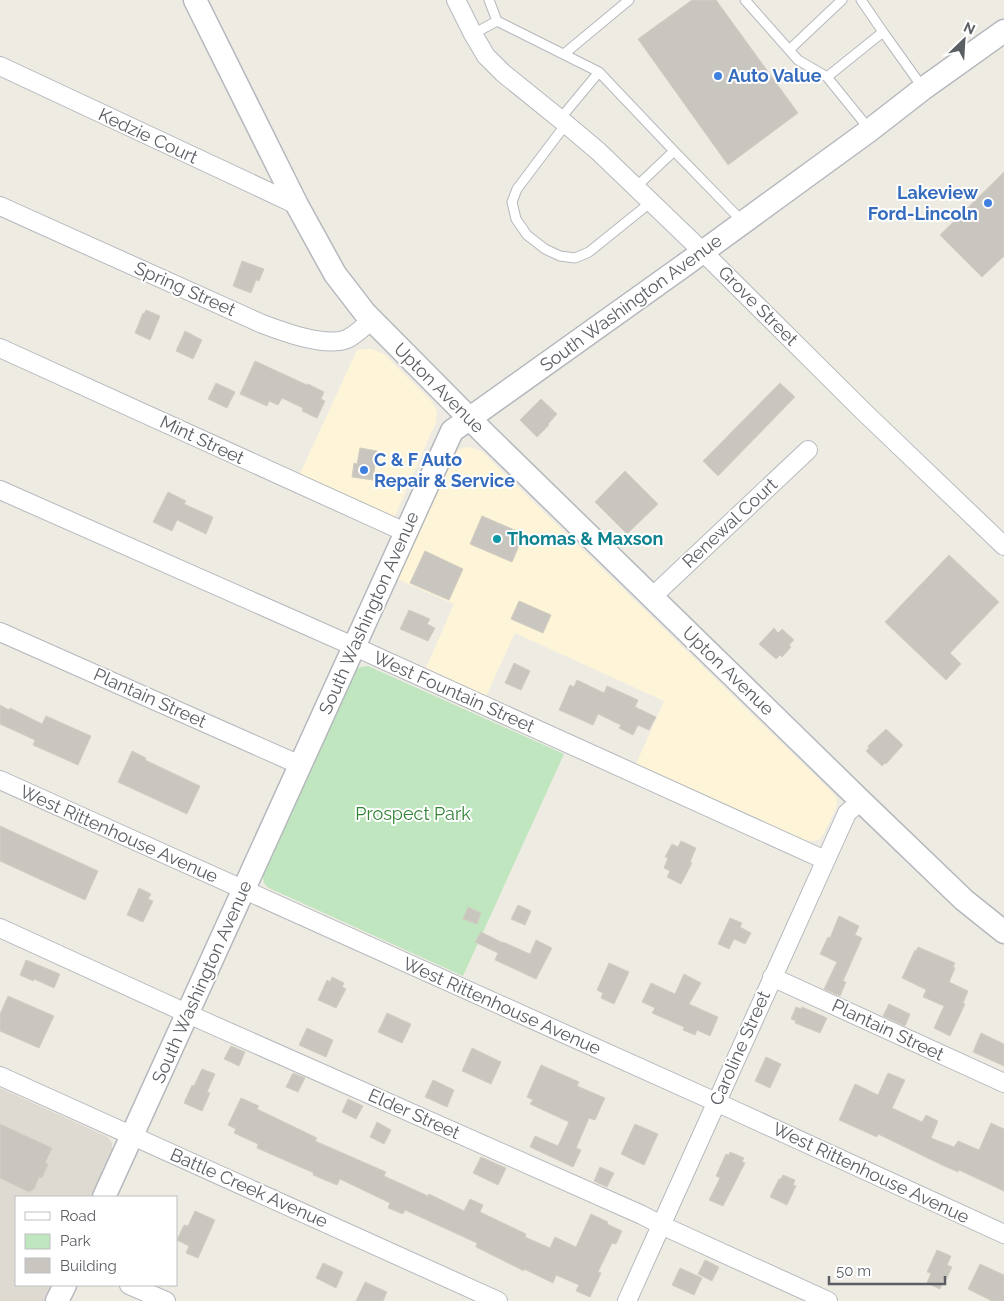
<svg xmlns="http://www.w3.org/2000/svg" width="1004" height="1301" font-family="Raleway,sans-serif">
	<style>
		.commercial { fill: #fef5d8 }
		.education { fill: #dedad1 }
		.green { fill: #bfe6bf }
		.building { fill: #c9c6c0; stroke: #d3cdc1 }
		.lines { fill: none; stroke-linecap: round; stroke-linejoin: round }
		.service-casing { stroke: #b5b9bd; stroke-width: 11 }
		.minor-casing { stroke: #b5b9bd; stroke-width: 20 }
		.tertiary-casing { stroke: #b5b9bd; stroke-width: 25 }
		.service { stroke: #fff; stroke-width: 9 }
		.minor { stroke: #fff; stroke-width: 18 }
		.tertiary { stroke: #fff; stroke-width: 22 }
		.shop-dot { fill: #3f7fe0; stroke: #fff; stroke-width: 2 }
		.culture-dot { fill: #0f9aa8; stroke: #fff; stroke-width: 2 }
		.labels { text-anchor: middle; stroke-width: 4; stroke-linejoin: round; paint-order: stroke }
		.shop-label { font-size: 18px; font-weight: bold; fill: #366cbe; stroke: #fff; text-anchor: start }
		.street-label { font-size: 18px; fill: #5b5f64; stroke: #fff }
		.culture-label { font-size: 18px; font-weight: bold; fill: #0d838f; stroke: #fff; text-anchor: start }
		.park-label { font-size: 18px; fill: #338337; stroke: #fff }
	</style>
	<rect width="100%" height="100%" fill="#eeebe3"/>
	<!-- commercial -->
	<path class="commercial" d="M364 349H372L384 354 431 401 436 409 437 413 436 422 394 518 298 478 357 350Z
		M470 447 481 451 832 792 836 797 837 802 836 808 824 833 820 839 814 841H807L636 764 664 701 515 633 486 696 426 668 454 604 395 578 454 452 463 448Z"/>
	<!-- education -->
	<path class="education" d="M0 1088 108 1137 112 1143V1152L92 1197H16V1285H52L45 1301H0Z"/>
	<!-- green -->
	<path class="green" d="M368 666 564 754 463 976 269 888C263 884 263 880 263 873L355 670 361 667Z"/>
	<!-- building -->
	<path class="building" d="M692 0H716L798 113 728 165 638 39Z
		M1004 172V256L982 277 940 235Z
		M242 261 264 269 259 281 256 280 251 293 233 286Z
		M146 310 160 316 150 340 135 333 143 313 144 314Z
		M185 331 202 340 193 359 176 351Z
		M255 361 307 385 308 384 324 392 321 399 325 401 317 418 302 411 303 408 282 398 278 405 269 401 267 406 240 394Z
		M216 383 235 392 227 408 208 399Z
		M780 383 795 397 718 476 703 461Z
		M541 399 557 414 548 424 549 425 537 437 520 420Z
		M360 448 377 451 373 480 352 477 354 463 357 464Z
		M625 471 658 504 627 534 595 502Z
		M168 492 186 501 184 504 213 517 206 534 177 520 172 531 153 522Z
		M482 516 524 534 512 562 470 544Z
		M425 551 463 569 449 600 410 583Z
		M949 555 999 602 950 653 961 664 946 680 885 622Z
		M519 601 551 615 543 633 511 619Z
		M409 610 430 619 427 624 435 628 428 641 400 629Z
		M774 628 778 633 782 629 794 640 789 645 791 647 782 657 780 655 776 659 759 644Z
		M514 663 530 671 521 690 505 683Z
		M577 680 604 693 607 686 638 700 635 707 656 717 649 730 638 725 633 735 619 728 621 725 598 714 593 725 559 710 570 685 574 687Z
		M0 705 9 710 10 708 42 724 46 716 91 736 78 765 33 745 35 740 0 724Z
		M886 729 903 745 886 764 885 763 882 766 866 751 869 748 868 746Z
		M132 751 146 758 145 760 200 786 187 814 118 782Z
		M0 826 98 871 85 900 0 861Z
		M681 841 696 848 690 862 692 863 681 884 667 877 670 871 664 868 668 858 665 857 672 844 678 847Z
		M139 888 151 894 148 899 153 901 143 922 127 915Z
		M518 905 531 911 525 925 511 919Z
		M468 907 481 913 477 924 463 919Z
		M839 916 859 926 855 935 862 938 843 981 846 982 840 996 824 989 837 962 820 954 828 937 830 938Z
		M730 918 742 923 740 927 751 933 745 944 734 939 729 949 718 944Z
		M481 932 503 943V942L530 954 536 940 552 948 536 979 495 960 498 953 475 942Z
		M918 947 955 963 953 967 955 968 949 982 968 991 963 1003 965 1004 950 1036 934 1028 944 1006 923 997 926 990 925 989 902 978 915 950 916 951Z
		M26 960 60 974 54 988 34 979 33 981 20 975Z
		M609 963 629 972 614 1004 601 998 603 993 597 990Z
		M684 974 701 983 689 1004 718 1017 710 1036 697 1030 695 1035 683 1030 684 1027 652 1013 655 1008 642 1002 651 983 675 994Z
		M332 977 344 983 342 987 346 989 336 1008 318 1000 327 980 330 982Z
		M8 996 54 1016 39 1048 0 1031V1014Z
		M889 1004 910 1014 905 1026 883 1016Z
		M796 1007 801 1009 802 1007 827 1018 820 1033 795 1023 796 1021 791 1019Z
		M387 1013 411 1024 402 1043 378 1032Z
		M307 1028 333 1040 326 1057 299 1045Z
		M981 1033 1004 1044V1066L973 1052Z
		M231 1046 245 1052 239 1066 224 1059Z
		M472 1048 501 1062 491 1084 462 1071Z
		M766 1057 781 1064 770 1088 755 1081Z
		M541 1065 579 1082 577 1086 605 1098 595 1120 589 1118 576 1148 581 1150 573 1167 530 1147 535 1136 558 1146 569 1122 530 1104 533 1100 527 1097Z
		M202 1069 215 1074 207 1092 210 1093 202 1111 184 1103 192 1085 194 1086Z
		M293 1073 305 1078 298 1092 286 1087Z
		M888 1073 905 1080 892 1108 922 1122 926 1115 938 1121 931 1138 954 1147 958 1141 979 1150 991 1123 1004 1129V1191L959 1170 958 1172 942 1165 878 1134 877 1137 839 1120 855 1084 878 1095Z
		M433 1080 454 1090 447 1107 425 1097Z
		M241 1098 259 1106 257 1109 317 1138 315 1141 386 1172 384 1176 428 1196 429 1194 464 1211 470 1199 483 1205 480 1212 526 1234 525 1237 550 1248 555 1237 576 1247 591 1214 608 1222 607 1224 622 1231 616 1244 612 1243 598 1272 601 1273 590 1297 576 1291 579 1285 556 1275 553 1283 524 1269V1271L476 1247 477 1243 405 1210 403 1214 388 1208 390 1203 340 1179 337 1185 313 1175 314 1173 257 1148 258 1144 234 1133 236 1129 228 1125Z
		M348 1099 363 1106 356 1119 342 1112Z
		M377 1122 391 1130 384 1144 370 1137Z
		M0 1124 52 1148 45 1163 48 1164 42 1178 39 1177 34 1189 29 1192 0 1178Z
		M635 1124 658 1134 644 1165 621 1154Z
		M730 1152 744 1158 742 1162 745 1163 723 1206 709 1200 720 1178 716 1176 726 1154 729 1155Z
		M481 1157 506 1168 498 1185 473 1173Z
		M600 1167 614 1173 607 1187 594 1181Z
		M783 1175 795 1180 793 1185 796 1186 787 1205 770 1197 779 1179H781Z
		M195 1211 215 1220 198 1258 186 1253 189 1246 177 1240 184 1225 188 1226Z
		M937 1250 951 1256 947 1265 952 1267 946 1280H944L940 1289 927 1283 931 1273 927 1272Z
		M705 1260 719 1267 712 1281 698 1274Z
		M323 1263 343 1272 336 1288 316 1278Z
		M980 1264 1004 1275V1301H992L968 1289Z
		M680 1268 702 1278 694 1295 672 1285Z
		M365 1282 387 1292 383 1301H356Z"/>
	<g class="lines">
		<defs>
			<path id="service" d="M489 0 497 21
				M745 0 798 60 827 77
				M861 0 883 32
				M473 34 497 21 599 72
				M789 50 842 0
				M564 54 629 0
				M560 119 599 72 674 151 743 222
				M566 124 517 189 512 202 516 219 527 235 545 249 560 256 575 258 589 252 651 202
				M870 130 827 77 883 32 923 88
				M636 187 674 151"/>
			<path id="minor" d="M456 0 473 34 486 56 503 73 560 119 598 151 703 252 863 411 1004 546
				M0 66 297 205
				M0 206 260 323C281 331 325 348 347 339 356 335 364 326 372 320
				M0 348 405 532
				M0 490 353 646 825 860
				M652 597 808 450
				M0 632 300 765
				M0 780 716 1102 1004 1234
				M0 928 206 1022 642 1215 661 1225 828 1301
				M772 977 1004 1083
				M0 1076 498 1301
				M129 1285 166 1301
				M627 1301 847 813 861 801"/>
			<path id="tertiary" d="M195 0 297 205 335 274 365 313 487 436 861 801 964 900 1004 932
				M104 1197 452 431 686 264 870 130 924 88 1004 31
				M57 1301 65 1285"/>
		</defs>
		<!-- service casing -->
		<use href="#service" class="service-casing"/>
		<!-- minor casing -->
		<use href="#minor" class="minor-casing"/>
		<!-- tertiary casing -->
		<use href="#tertiary" class="tertiary-casing"/>
		<!-- service -->
		<use href="#service" class="service"/>
		<!-- minor -->
		<use href="#minor" class="minor"/>
		<!-- tertiary -->
		<use href="#tertiary" class="tertiary"/>
	</g>
	<!-- markers -->
	<g class="shop-dot">
		<circle cx="718" cy="76" r="5"/>
		<circle cx="988" cy="203" r="5"/>
		<circle cx="364" cy="470" r="5"/>
	</g>
	<circle class="culture-dot" cx="497" cy="539" r="5"/>
	<g class="labels">
		<!-- shop labels -->
		<g class="shop-label">
			<text x="728" y="82">Auto Value</text>
			<text x="978" y="199" text-anchor="end">Lakeview<tspan x="978" dy="21">Ford-Lincoln</tspan></text>
			<text x="374" y="466">C &amp; F Auto<tspan x="374" dy="21">Repair &amp; Service</tspan></text>
		</g>
		<!-- street labels -->
		<g class="street-label">
			<text transform="translate(148 136) rotate(25)" y="6">Kedzie Court</text>
			<text transform="translate(185 289) rotate(24)" y="6">Spring Street</text>
			<text transform="translate(631 303) rotate(-36)" y="6">South Washington Avenue</text>
			<text transform="translate(758 306) rotate(45)" y="6">Grove Street</text>
			<text transform="translate(439 388) rotate(45)" y="6">Upton Avenue</text>
			<text transform="translate(202 440) rotate(25)" y="6">Mint Street</text>
			<text transform="translate(730 523) rotate(-43)" y="6">Renewal Court</text>
			<text transform="translate(369 613) rotate(-66)" y="6">South Washington Avenue</text>
			<text transform="translate(728 671) rotate(44)" y="6">Upton Avenue</text>
			<text transform="translate(454 692) rotate(24)" y="6">West Fountain Street</text>
			<text transform="translate(150 698) rotate(24)" y="6">Plantain Street</text>
			<text transform="translate(119 834) rotate(24)" y="6">West Rittenhouse Avenue</text>
			<text transform="translate(202 982) rotate(-66)" y="6">South Washington Avenue</text>
			<text transform="translate(502 1006) rotate(24)" y="6">West Rittenhouse Avenue</text>
			<text transform="translate(888 1030) rotate(25)" y="6">Plantain Street</text>
			<text transform="translate(740 1048) rotate(-66)" y="6">Caroline Street</text>
			<text transform="translate(414 1114) rotate(24)" y="6">Elder Street</text>
			<text transform="translate(871 1173) rotate(25)" y="6">West Rittenhouse Avenue</text>
			<text transform="translate(249 1188) rotate(24)" y="6">Battle Creek Avenue</text>
		</g>
		<!-- culture labels -->
		<g class="culture-label">
			<text x="507" y="545">Thomas &amp; Maxson</text>
		</g>
		<!-- park labels -->
		<g class="park-label">
			<text x="413" y="820">Prospect Park</text>
		</g>
	</g>
	<!-- legend -->
	<rect x="15" y="1196" width="162" height="90" fill="#ffffff" stroke="#bdbfc1"/>
	<rect x="25" y="1212" width="25" height="8" fill="#ffffff" stroke="#bdbfc1"/>
	<text x="60" y="1221" font-size="15" fill="#5b5f64">Road</text>
	<rect x="25" y="1234" width="25" height="15" fill="#bfe6bf" stroke="#bdbfc1"/>
	<text x="60" y="1246" font-size="15" fill="#5b5f64">Park</text>
	<rect x="25" y="1258" width="25" height="15" fill="#c9c6c0" stroke="#bdbfc1"/>
	<text x="60" y="1271" font-size="15" fill="#5b5f64">Building</text>
	<!-- north arrow -->
	<g transform="translate(964 40) rotate(25)" stroke="#ffffff" stroke-width="4" paint-order="stroke">
	<path d="M0-4L9 19L0 12L-9 19Z" fill="#5b5f64"/>
	<text y="-8" font-size="14" font-weight="bold" text-anchor="middle" fill="#5b5f64">N</text>
	</g>
	<!-- scale -->
	<path d="M829 1276v8h116v-8" fill="none" stroke="#5b5f64" stroke-width="2.5"/>
	<text x="836" y="1276" font-size="15" fill="#5b5f64" stroke="#ffffff" stroke-width="4" paint-order="stroke">50 m</text>
</svg>
